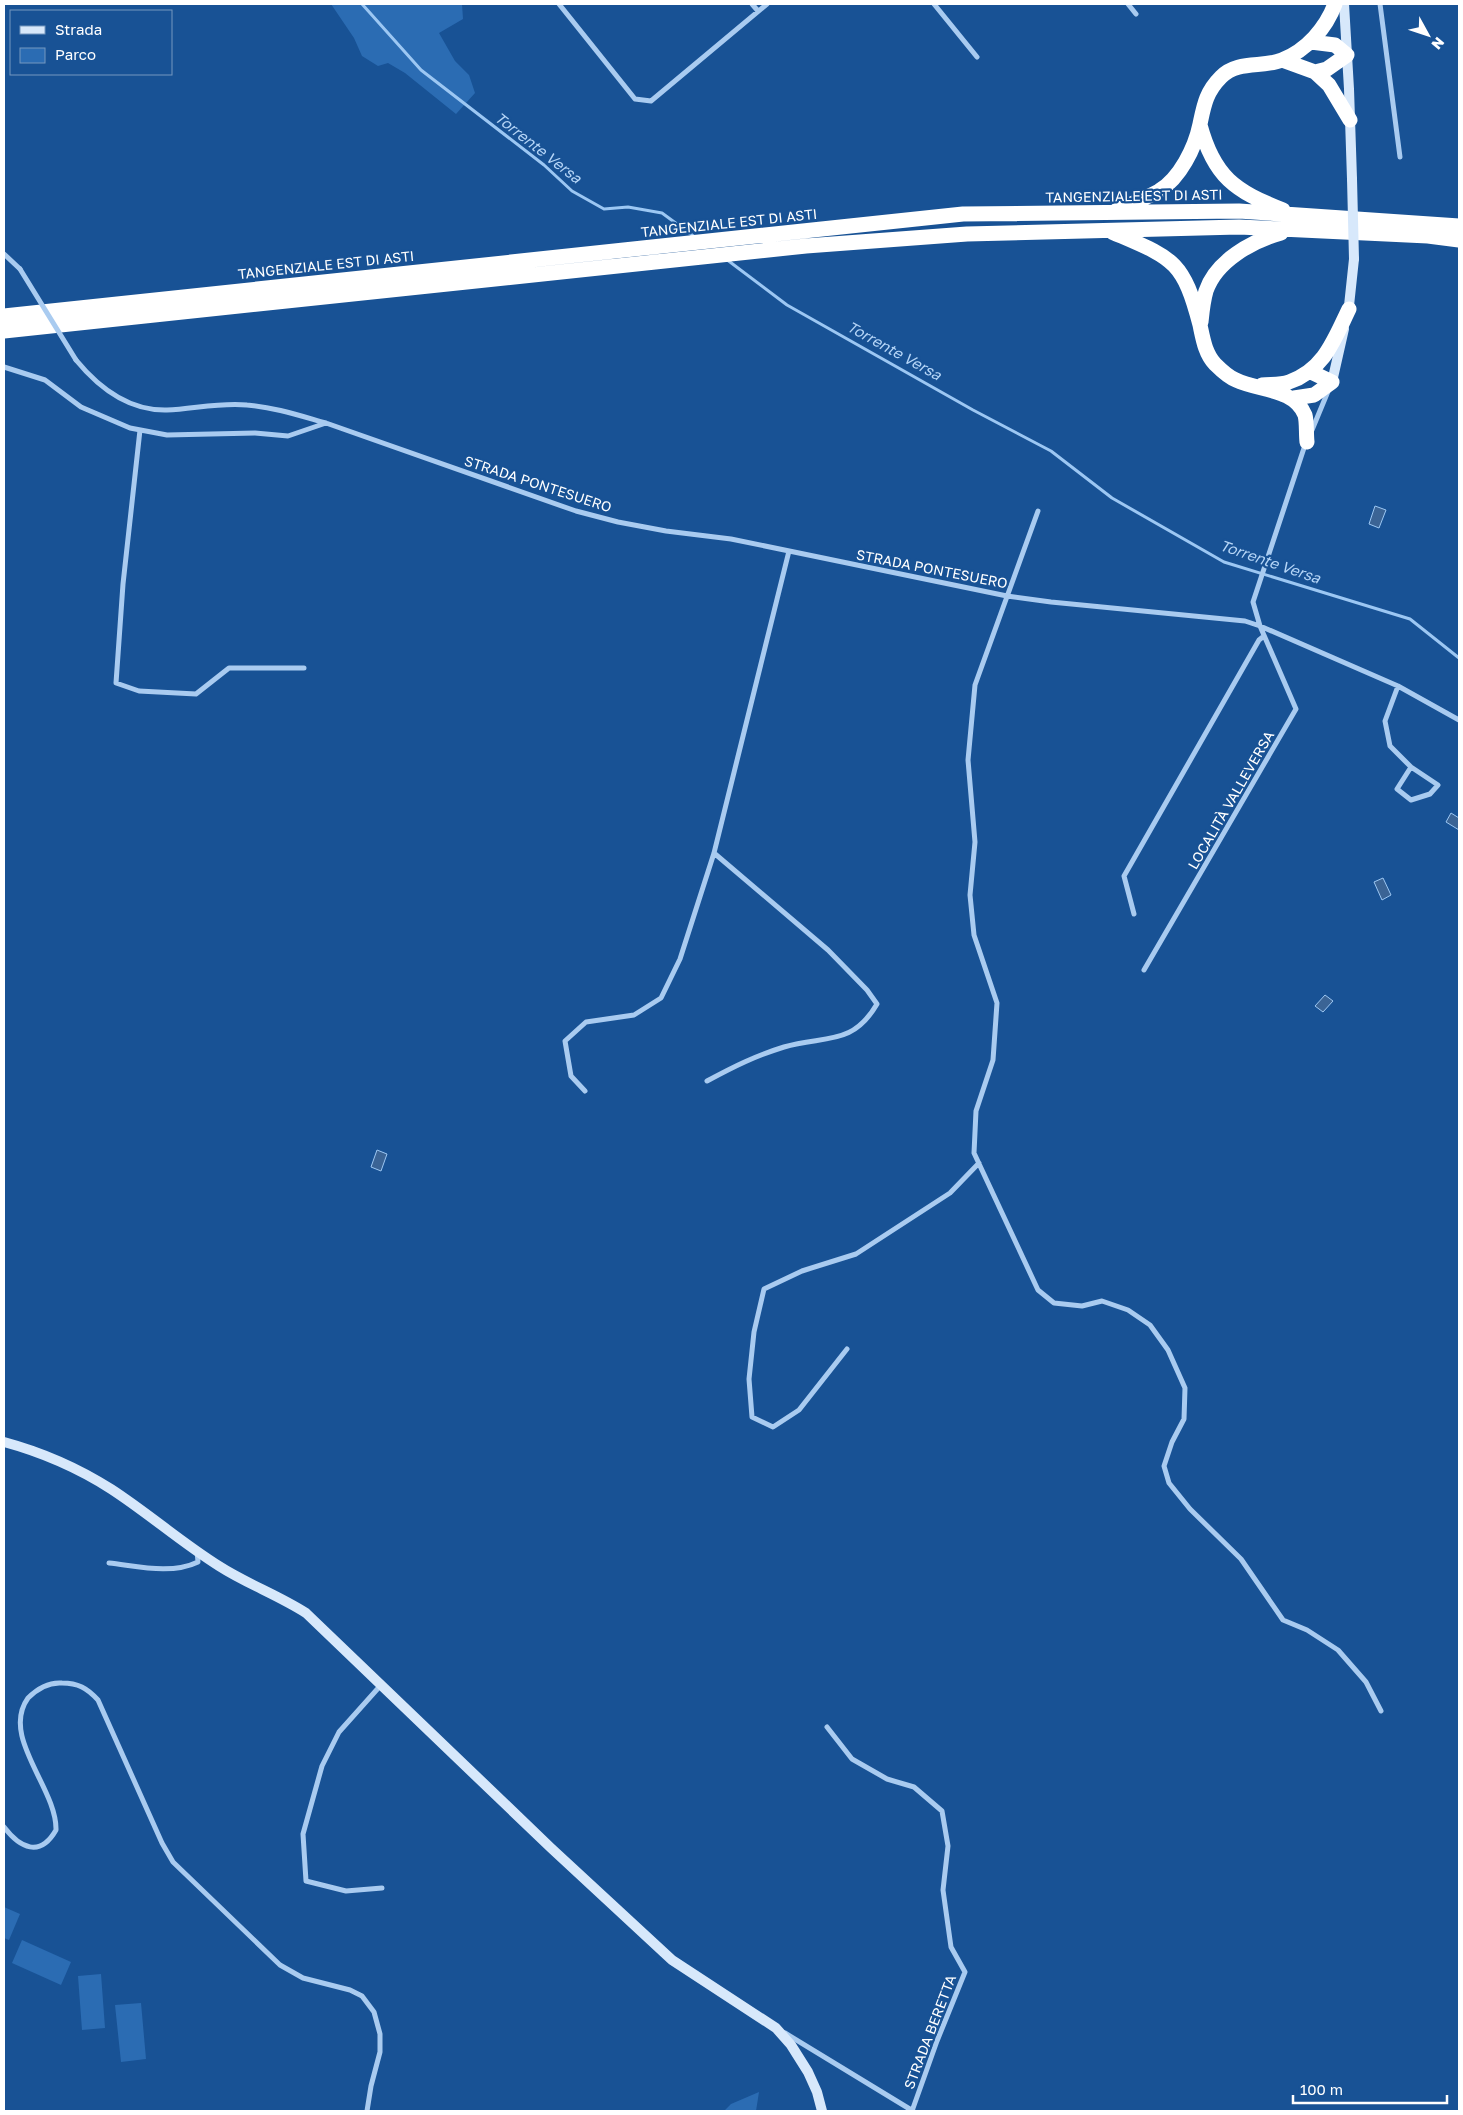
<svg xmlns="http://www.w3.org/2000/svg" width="1463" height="2115" font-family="'Golos Text',sans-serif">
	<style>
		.green { fill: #2b6cb3 }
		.water { fill: #3b6495; stroke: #9cc7f3 }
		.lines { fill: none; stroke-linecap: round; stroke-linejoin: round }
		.stream { stroke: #9cc7f3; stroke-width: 3 }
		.street { stroke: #a9cbf0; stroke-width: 5 }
		.secondary { stroke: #d7e8fb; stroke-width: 10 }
		.highway { stroke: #fff; stroke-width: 15 }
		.street-bridge { stroke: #a9cbf0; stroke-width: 5 }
		.secondary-bridge { stroke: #d7e8fb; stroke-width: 10 }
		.labels { text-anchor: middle; stroke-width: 4.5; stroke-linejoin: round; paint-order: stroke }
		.street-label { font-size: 14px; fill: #fff; stroke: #185295 }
		.water-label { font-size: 15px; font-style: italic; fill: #b5d5f7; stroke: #185295 }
	</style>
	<rect width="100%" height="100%" fill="#185295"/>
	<!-- green -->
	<path class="green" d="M331 4H462L463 19 439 33 455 61 469 75 475 93 456 114 405 73 388 63 378 66 362 56 354 38Z
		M4 1907 20 1914 9 1940 4 1938Z
		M22 1940 71 1962 61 1985 12 1963Z
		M101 1974 105 2028 82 2030 78 1976Z
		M141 2003 146 2059 121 2062 115 2005Z
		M759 2092 756 2111H724L731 2104Z"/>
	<!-- water -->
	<path class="water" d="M1375 506 1386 510 1379 528 1369 524Z
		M1451 813 1459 818V830L1446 822Z
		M1383 878 1391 895 1382 900 1374 882Z
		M1325 995 1333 1001 1323 1012 1315 1006Z
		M377 1150 387 1154 381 1171 371 1167Z"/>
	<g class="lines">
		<!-- stream -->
		<path class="stream" d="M362 4 421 70 544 165 572 191 604 209 628 207 662 213 696 238
			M726 259 787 305 973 410 1051 451 1112 498 1224 562 1410 619 1459 658"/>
		<!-- street -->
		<path class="street" d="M559 4 635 99 651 101 767 4
			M752 4 758 11
			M934 4 977 57
			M1128 4 1136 14
			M1380 4 1400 157
			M4 254 20 269
			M76 360C99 388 128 411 167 410 193 409 221 402 247 405 274 407 301 416 326 423L576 511 618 522 666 531 731 539 1007 596 1051 602 1245 621 1260 626 1398 686 1459 720
			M4 367 45 380 81 407 130 428 167 435 255 433 288 436 326 423
			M140 430 123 584 116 683 139 691 196 694 229 668H304
			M1312 430 1329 389
			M1038 511 975 685 968 760 975 842 970 895 974 935 997 1003 993 1060 976 1111 974 1153 1038 1290 1054 1303 1082 1306 1102 1301 1128 1310 1150 1325 1168 1350 1185 1388 1184 1419 1172 1442 1164 1466 1169 1483 1190 1509 1241 1559 1283 1620 1307 1630 1338 1650 1366 1682 1381 1711
			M1398 686 1385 721 1390 746 1411 767 1397 789 1411 800 1430 794 1438 785 1411 767
			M1134 914 1124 876 1259 640 1264 636
			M1144 970 1296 709 1260 626 1253 602 1305 445
			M707 1081C735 1066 755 1056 784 1047 824 1035 852 1047 877 1004L867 990 828 950 714 853
			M585 1091 571 1076 565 1041 586 1022 634 1015 661 998 680 959 714 853 789 551
			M847 1349 799 1410 773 1427 752 1417 749 1379 754 1332 764 1289 802 1271 856 1254 950 1193 979 1163
			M109 1563C137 1566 171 1575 198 1562L197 1551
			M381 1685 339 1732 322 1766 303 1834 306 1881 346 1891 382 1888
			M827 1727 852 1759 887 1779 914 1787 942 1811 948 1846 943 1890 951 1947 965 1972 937 2041 912 2111
			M4 1827C20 1848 40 1858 56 1830 57 1788 0 1737 28 1698 37 1689 49 1682 62 1683 78 1683 87 1688 98 1700L162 1843 173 1862 280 1965 303 1978 350 1990 362 1996 374 2012 380 2034V2052L371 2086 367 2111
			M785 2033 913 2111"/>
		<!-- secondary -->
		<path class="secondary" d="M1344 4 1349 89 1352 179
			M1348 315 1354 259
			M1332 382 1344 329
			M4 1442C41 1452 78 1468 111 1489 148 1513 182 1543 219 1566 247 1584 278 1595 306 1613L551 1848 672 1960 776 2028 791 2045 808 2072 817 2092 822 2111"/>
		<!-- highway -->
		<path class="highway" d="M1311 42 1335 45 1347 55 1327 69 1315 72
			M1282 60 1315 72 1329 85 1350 120
			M1200 125C1214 177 1235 191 1283 210
			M1117 210C1131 204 1146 198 1159 191 1180 178 1195 148 1200 124 1204 105 1206 92 1221 77 1238 60 1262 68 1282 60 1307 50 1326 28 1335 4
			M1112 232C1172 258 1183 259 1200 325 1203 339 1205 353 1215 364 1221 370 1228 377 1236 380 1259 391 1294 388 1305 415 1307 422 1306 434 1307 442
			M4 316 963 214 1239 211 1459 226
			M1201 322C1202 312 1203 301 1206 291 1216 261 1252 241 1281 233
			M4 331 806 246 967 234 1239 227 1428 236 1459 240
			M1262 385C1270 384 1281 385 1289 382 1324 370 1334 340 1349 309
			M1294 398 1314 395 1332 382 1311 372"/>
		<!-- street-bridge -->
		<path class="street-bridge" d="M20 269 76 360"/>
		<!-- secondary-bridge -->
		<path class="secondary-bridge" d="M1352 179 1354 259"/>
	</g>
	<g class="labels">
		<!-- street labels -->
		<g class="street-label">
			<text transform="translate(1134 196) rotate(-1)" y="5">TANGENZIALE EST DI ASTI</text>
			<text transform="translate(729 223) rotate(-6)" y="5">TANGENZIALE EST DI ASTI</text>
			<text transform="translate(326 265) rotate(-6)" y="5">TANGENZIALE EST DI ASTI</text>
			<text transform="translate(538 484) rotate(18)" y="5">STRADA PONTESUERO</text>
			<text transform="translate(932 569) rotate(11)" y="5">STRADA PONTESUERO</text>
			<text transform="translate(1231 800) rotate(-60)" y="5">LOCALITÀ VALLEVERSA</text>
			<text transform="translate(930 2032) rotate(-69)" y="5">STRADA BERETTA</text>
		</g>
		<!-- water labels -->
		<g class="water-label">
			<text transform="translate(538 148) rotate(38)" y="5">Torrente Versa</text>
			<text transform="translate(894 351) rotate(29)" y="5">Torrente Versa</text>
			<text transform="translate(1270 562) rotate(19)" y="5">Torrente Versa</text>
		</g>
	</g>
	<!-- border -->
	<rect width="1463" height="2115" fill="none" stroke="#ffffff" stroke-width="10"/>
	<!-- legend -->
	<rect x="10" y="10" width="162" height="65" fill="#185295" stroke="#7497bf"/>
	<rect x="20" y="26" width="25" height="8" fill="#d7e8fb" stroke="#7497bf"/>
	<text x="55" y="35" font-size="15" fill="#ffffff">Strada</text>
	<rect x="20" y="48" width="25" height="15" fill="#2b6cb3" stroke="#7497bf"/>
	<text x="55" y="60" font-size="15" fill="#ffffff">Parco</text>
	<!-- north arrow -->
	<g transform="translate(1428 35) rotate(130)" stroke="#185295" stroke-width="4" paint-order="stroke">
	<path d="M0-4L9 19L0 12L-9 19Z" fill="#ffffff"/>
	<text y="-8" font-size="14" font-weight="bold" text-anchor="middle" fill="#ffffff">N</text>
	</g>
	<!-- scale -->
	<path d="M1293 2095v8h154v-8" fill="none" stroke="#ffffff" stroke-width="2.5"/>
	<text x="1300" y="2095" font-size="15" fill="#ffffff" stroke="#185295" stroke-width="4" paint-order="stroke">100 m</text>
</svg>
